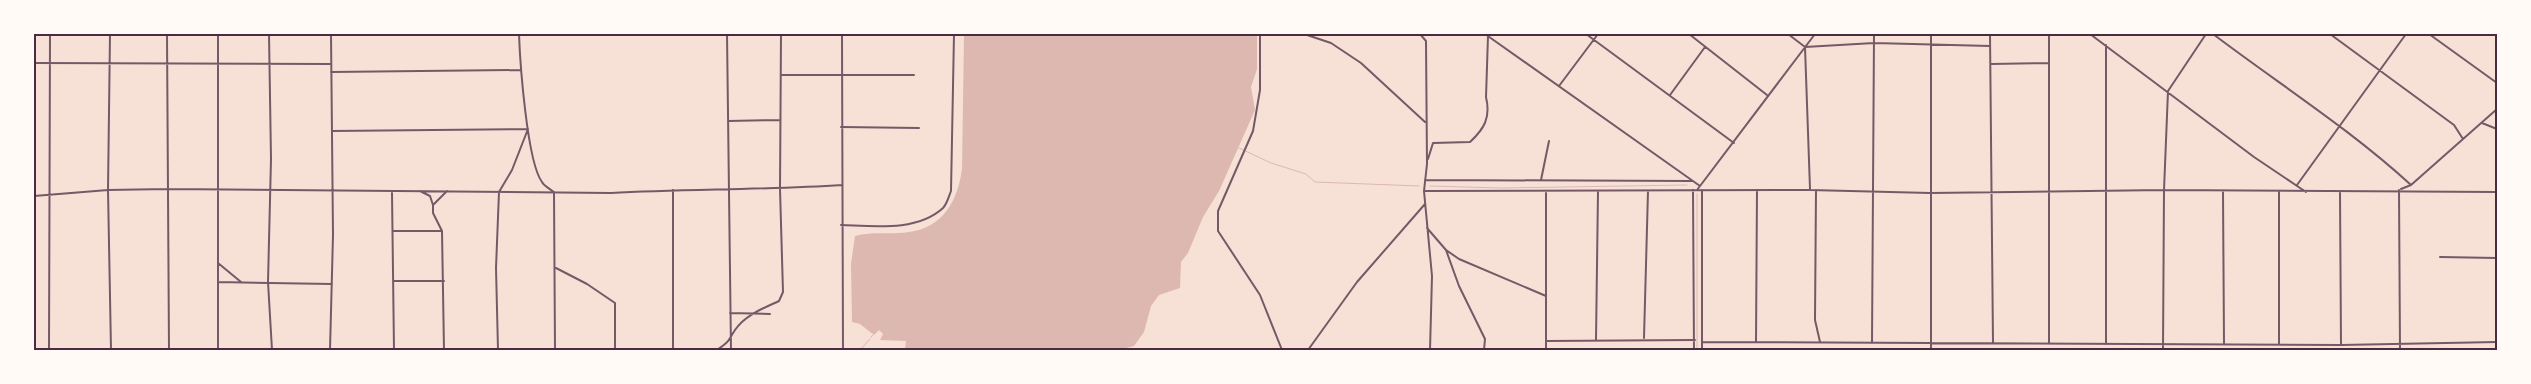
<svg xmlns="http://www.w3.org/2000/svg" width="2531" height="384" font-family="Commissioner,sans-serif">
	<style>
		.water { fill: #dcb8b0 }
		.lines { fill: none; stroke-linecap: round; stroke-linejoin: round }
		.stream { stroke: #dcb8b0; stroke-width: 1 }
		.minor { stroke: #755966; stroke-width: 2 }
		.neatline { fill: none; stroke: #4a2c40; stroke-width: 2 }
	</style>
	<rect width="100%" height="100%" fill="#f7e1d7"/>
	<!-- water -->
	<path class="water" d="M964 34H1257V69L1251 87 1255 110 1219 191 1203 217 1188 253 1181 262 1180 288 1159 295 1151 306 1144 332 1134 346 1118 350H905L906 341 880 340 883 334 879 330 874 335 860 324 852 322 851 264 855 236C872 231 891 235 909 232 943 228 958 200 962 169Z"/>
	<g class="lines">
		<!-- stream -->
		<path class="stream" d="M1239 148 1271 163 1306 174 1315 182 1419 186
			M1430 186 1501 188 1687 185
			M871 337 873 335
			M860 350 870 339
			M1697 350V194"/>
		<!-- minor -->
		<path class="minor" d="M110 34 108 190 111 350
			M167 34 169 350
			M218 34V350
			M269 34 271 159 268 282 272 350
			M519 34C520 62 527 162 542 182 544 186 550 189 554 192L555 350
			M727 34 731 350
			M842 34 843 350
			M1260 34V90L1253 131 1218 211V231L1260 295 1282 350
			M1304 34 1331 43 1361 63 1425 122
			M1420 34 1426 41 1427 164 1424 191 1432 276 1430 350
			M1485 34 1700 186
			M1586 34 1734 143
			M1689 34 1767 95
			M1788 34 1805 47 1874 43 1990 46
			M1931 34V350
			M1990 34 1993 343
			M2090 34 2254 157 2306 192
			M2213 34C2279 84 2350 129 2411 185
			M2330 34 2454 125 2463 139
			M2429 34 2497 83
			M2106 45V344
			M1805 47 1810 189
			M34 63 331 64
			M1991 64 2049 63
			M331 72 521 70
			M781 75H914
			M1559 86 1598 34
			M1670 95 1705 47
			M728 121 780 120
			M2482 123 2497 129
			M841 127 919 128
			M332 131 528 129 512 170 499 192 496 268 498 350
			M1428 159 1433 143 1470 142C1484 129 1491 118 1486 97L1488 36
			M1425 180 1692 181
			M1541 180 1549 141
			M2297 185 2406 34
			M2401 189 2411 185 2497 109
			M1693 190 1694 350
			M1697 190 1815 34
			M1702 190V350
			M1816 190 1815 320 1820 342
			M2399 190 2400 350
			M420 191 430 196 433 205
			M1424 191 1810 190 1930 193 2164 190 2497 192
			M2223 192 2224 344
			M2340 192 2341 345
			M392 193 394 350
			M34 196 108 190 167 189 611 193C688 189 765 190 842 185
			M841 225C873 226 917 232 943 208 947 204 949 196 951 191L954 34
			M1427 228 1446 250 1459 286 1485 339 1484 350
			M393 231H441
			M1446 250 1459 259 1546 296
			M2440 257 2497 258
			M218 263 241 282
			M556 268 587 284 615 303V350
			M393 281H444
			M218 282 332 284
			M730 313 770 314
			M1644 338 1648 191
			M1596 340 1598 191
			M1546 341 1695 340
			M1702 342 2341 345 2497 342
			M1756 342 1757 190
			M1872 343 1874 34
			M2049 343V34
			M2279 344V192
			M49 350 50 34
			M330 350 333 235 331 34
			M444 350 442 231 433 213V205L447 191
			M673 350V190
			M717 350C731 340 727 342 735 330 745 315 764 308 779 301L783 292 780 189 781 34
			M1308 350 1357 282 1425 204
			M1546 350V193
			M2163 350 2164 190 2168 91 2206 34"/>
	</g>
	<!-- border -->
	<rect width="2531" height="384" fill="none" stroke="#fffaf5" stroke-width="70"/>
	<rect x="35" y="35" width="2461" height="314" class="neatline"/>
</svg>
